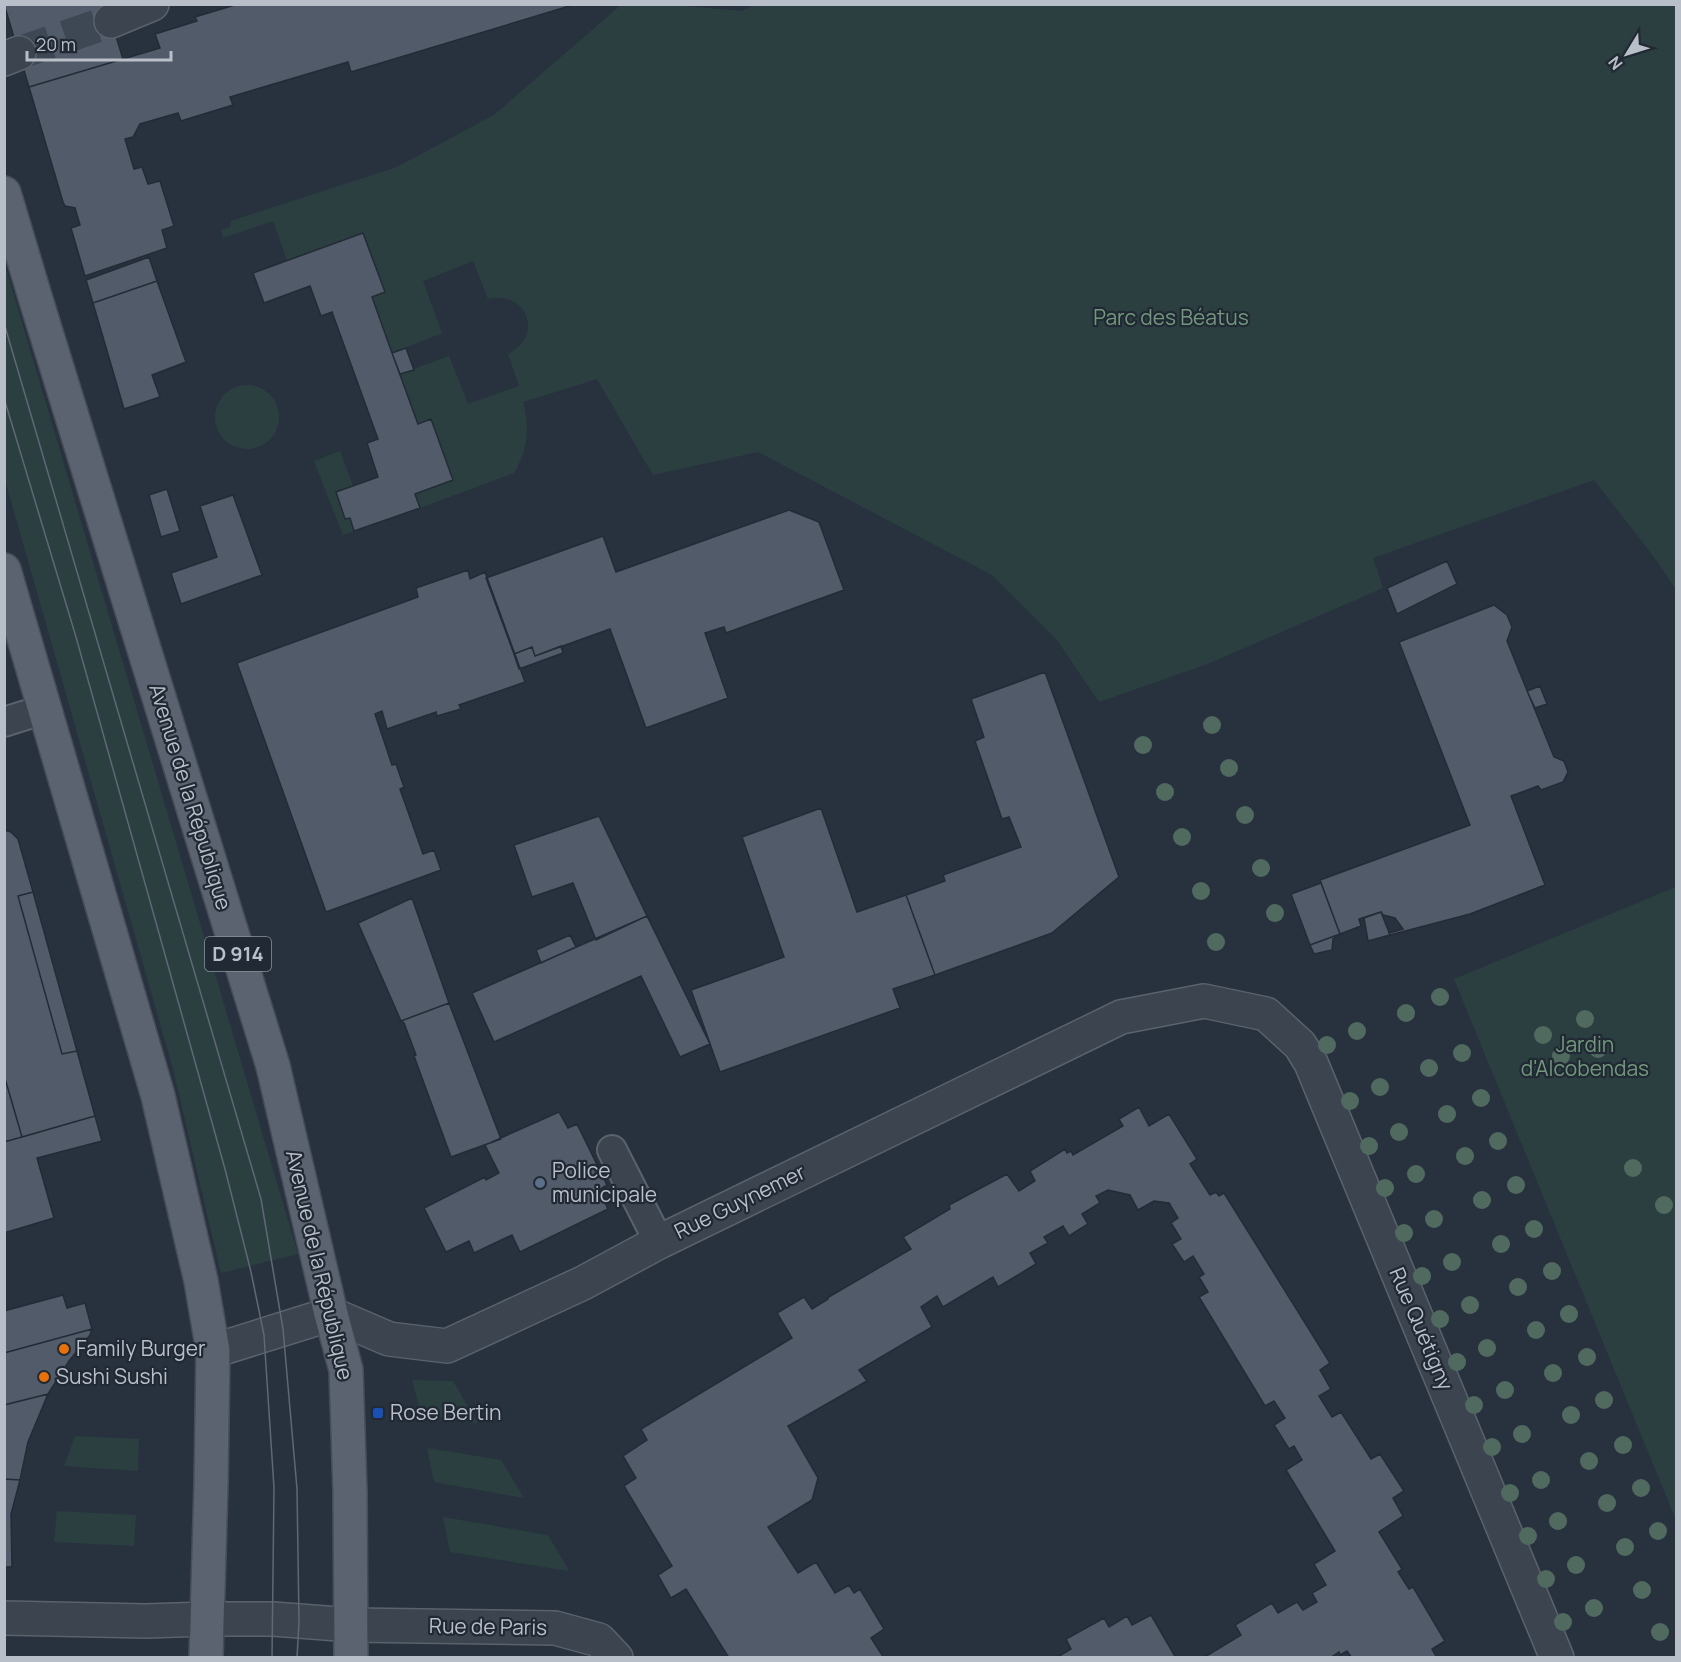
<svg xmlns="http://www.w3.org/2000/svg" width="1681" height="1662" font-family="Manrope,sans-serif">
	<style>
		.green { fill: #2b3f41 }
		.building { fill: #525b69; stroke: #232b36; stroke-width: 1.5 }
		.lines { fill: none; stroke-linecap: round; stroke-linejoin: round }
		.minor-tunnel { stroke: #3e4754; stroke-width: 33; stroke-dasharray: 33 16; stroke-linecap: butt }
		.service-casing { stroke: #5a626c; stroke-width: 32 }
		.minor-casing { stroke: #5a626c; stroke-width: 36 }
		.tertiary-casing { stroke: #5a626c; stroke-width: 36 }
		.primary-casing { stroke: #464d58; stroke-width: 36 }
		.service { stroke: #3c444f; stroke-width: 28 }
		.minor { stroke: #3c444f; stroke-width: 33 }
		.tertiary { stroke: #3c444f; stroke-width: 33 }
		.primary { stroke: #5a636f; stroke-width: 33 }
		.tram { stroke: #5f6875; stroke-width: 1.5 }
		.tree { fill: #516a60 }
		.service-dot { fill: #5c6f8a; stroke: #212934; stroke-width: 2 }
		.food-dot { fill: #e8710a; stroke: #212934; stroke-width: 2 }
		.transit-dot { fill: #1a4fb4; stroke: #212934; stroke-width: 2 }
		.labels { text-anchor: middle; stroke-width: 4.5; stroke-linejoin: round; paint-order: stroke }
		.shield { fill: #212934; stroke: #8b929c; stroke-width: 1.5 }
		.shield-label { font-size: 20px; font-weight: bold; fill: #b9bfc9 }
		.park-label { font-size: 21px; fill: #72987b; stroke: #212934 }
		.street-label { font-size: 21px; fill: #b9bfc9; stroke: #212934 }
		.poi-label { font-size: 21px; fill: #b9bfc9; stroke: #212934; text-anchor: start }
	</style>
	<rect width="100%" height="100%" fill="#28323f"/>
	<!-- green -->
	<path class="green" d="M758 4 1676 5V590C1652 551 1622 517 1594 480L1373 558 1383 588 1210 663 1099 702 1057 640 992 575 758 452 653 475 597 379 523 402C530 429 528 449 514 473L420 508 415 494 453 480 431 419 418 424 400 374 449 356 468 404 519 386 508 354C545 336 527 290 488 299L473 261 423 281 442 333 392 353 372 297 385 292 363 234 287 260 273 221 223 238 221 230 230 227 231 221 397 167 494 115 621 5H673L741 11Z
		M5 265 298 1254 221 1273 173 1069 5 480Z
		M215 417a32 32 0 1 1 64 0a32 32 0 1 1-64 0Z
		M340 451 353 486 336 492 345 519 350 518 354 531 343 535 314 461Z
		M1676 887V1520L1454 979Z
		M412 1380 453 1381 478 1424 421 1413Z
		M75 1436 139 1439 138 1471 64 1466Z
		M427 1448 501 1460 524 1498 434 1482Z
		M57 1511 136 1515 134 1546 54 1542Z
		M443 1517 548 1535 569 1571 450 1552Z"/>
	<!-- building -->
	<path class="building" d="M4 4H106L123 59 29 87Z
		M238 4H576L351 72 348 62 230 97 233 105 181 121 178 113 140 124 133 137 125 139 134 169 142 167 148 184 160 181 174 226 162 230 167 248 85 276 71 228 80 225 75 208 65 206 63 202 29 87 160 48 155 34 197 21 195 17Z
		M363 233 385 292 372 297 392 353 418 424 431 419 453 480 415 494 420 508 354 531 350 518 345 519 336 492 378 477 367 443 378 439 332 312 321 316 310 286 264 303 253 273Z
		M149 257 157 281 93 303 86 280Z
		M157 281 186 362 152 375 160 397 124 409 93 303Z
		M406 348 414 370 400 374 392 353Z
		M167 489 180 531 161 537 149 495Z
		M233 495 262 575 181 604 171 573 217 557 200 506Z
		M789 510 819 522 844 590 726 633 724 627 705 633 728 698 646 728 610 629 535 656 532 647 514 654 486 578 603 536 616 572Z
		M1447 561 1457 584 1397 614 1387 588Z
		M468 570 470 579 485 572 525 682 459 705 461 709 437 716 436 712 387 729 382 711 375 714 392 765 396 764 404 787 400 789 423 854 434 850 441 870 326 912 237 663 418 597 416 588Z
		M1494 605 1507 615 1512 627 1507 641 1554 757 1564 761 1568 772 1563 782 1541 790 1538 786 1511 796 1545 885 1470 914 1390 935 1389 933 1403 929 1395 918 1383 915 1381 912 1359 919 1361 926 1340 934 1320 880 1470 825 1399 642Z
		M561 646 563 653 519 669 514 654 532 647 535 656Z
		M1045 672 1119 877 1052 933 935 975 906 895 945 881 943 875 1021 847 1009 817 1002 819 975 741 984 737 971 699Z
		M1540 686 1547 704 1535 708 1527 691Z
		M821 808 857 912 906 895 935 975 893 989 900 1008 720 1072 691 990 784 957 742 837Z
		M599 816 647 916 596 940 573 883 532 897 514 845Z
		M4 830 11 832 18 839 33 892 18 896 62 1054 77 1051 95 1116 22 1137 4 1075Z
		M1321 883 1340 934 1310 945 1291 894Z
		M33 892 77 1051 62 1054 18 896Z
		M412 898 449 1003 401 1021 358 923Z
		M1381 912 1390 935 1368 941 1364 918Z
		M647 916 710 1044 680 1057 641 976 494 1042 472 993Z
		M1340 934 1333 939 1332 950 1314 954 1310 945Z
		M570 935 576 947 541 963 536 950Z
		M449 1003 501 1139 451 1157 414 1056 416 1055 404 1023 401 1021Z
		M4 1075 22 1137 4 1142Z
		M1139 1107 1149 1126 1169 1114 1197 1159 1190 1164 1210 1195 1216 1192 1219 1196 1224 1193 1330 1363 1320 1370 1331 1389 1319 1396 1332 1417 1341 1412 1371 1459 1380 1454 1404 1491 1393 1498 1403 1516 1379 1532 1402 1569 1398 1572 1409 1589 1413 1587 1445 1641 1432 1649 1437 1658H1352L1347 1651 1340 1655 1339 1652 1330 1658H1203L1241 1635 1235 1625 1272 1603 1278 1613 1297 1602 1303 1610 1317 1602 1312 1593 1326 1585 1314 1564 1335 1551 1286 1470 1302 1460 1294 1446 1289 1449 1274 1425 1285 1418 1274 1401 1265 1406 1199 1297 1208 1292 1199 1277 1204 1274 1193 1256 1184 1262 1172 1244 1181 1239 1171 1223 1178 1218 1169 1203 1154 1201 1138 1210 1130 1195 1108 1190 1096 1196 1100 1203 1082 1214 1088 1224 1069 1236 1063 1226 1044 1237 1048 1243 1030 1253 1036 1264 998 1287 993 1277 943 1307 937 1296 921 1307 932 1327 859 1370 867 1381 788 1426 818 1478 812 1500 768 1527 798 1573 816 1562 835 1593 849 1585 854 1593 860 1589 884 1629 871 1638 884 1658H729L686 1589 671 1598 658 1575 672 1566 624 1486 636 1478 623 1456 647 1440 641 1429 792 1338 777 1313 804 1297 812 1309 828 1299 827 1298 911 1249 903 1237 950 1209 949 1205 1007 1174 1019 1191 1035 1181 1030 1171 1065 1149 1067 1153 1071 1151 1073 1155 1123 1126 1119 1119Z
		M559 1112 568 1128 577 1124 607 1185 599 1190 608 1209 520 1252 512 1235 474 1253 469 1241 446 1252 424 1208 485 1177 486 1180 499 1173 485 1145Z
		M95 1116 102 1141 37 1158 54 1218 4 1233V1142Z
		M63 1295 67 1308 85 1303 92 1329 4 1353V1311Z
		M92 1329 90 1335 69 1361 48 1394 4 1405V1353Z
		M48 1394 28 1442 20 1480 4 1479V1405Z
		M4 1479 20 1480 11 1514 12 1567H4Z
		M1151 1615 1176 1658H1056L1071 1649 1066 1639 1104 1618 1109 1627 1127 1616 1132 1625Z"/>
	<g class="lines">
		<!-- minor-tunnel -->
		<path class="minor-tunnel" d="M19 53 111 21"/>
		<defs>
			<path id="service" d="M4 722 45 709
				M612 1150 659 1242"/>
			<path id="minor" d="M111 21 152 4
				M4 59 19 53
				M213 1351 331 1314 389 1339 447 1346 583 1283 659 1242 1121 1017 1204 1001 1266 1014 1300 1045 1311 1063 1557 1658
				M207 1619H273L352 1625 555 1628 599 1640 616 1658"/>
			<path id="tertiary" d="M4 1618 146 1621 207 1619"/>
			<path id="primary" d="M4 193 36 300 273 1066 331 1314 346 1370 350 1492 351 1658
				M4 570 158 1096 201 1281 213 1351 211 1484 206 1658"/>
		</defs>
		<!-- service casing -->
		<use href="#service" class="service-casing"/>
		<!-- minor casing -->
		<use href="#minor" class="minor-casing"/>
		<!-- tertiary casing -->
		<use href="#tertiary" class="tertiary-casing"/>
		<!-- primary casing -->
		<use href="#primary" class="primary-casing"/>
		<!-- service -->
		<use href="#service" class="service"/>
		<!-- minor -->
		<use href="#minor" class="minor"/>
		<!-- tertiary -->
		<use href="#tertiary" class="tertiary"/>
		<!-- primary -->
		<use href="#primary" class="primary"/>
		<!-- tram -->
		<path class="tram" d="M4 323 261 1199 283 1329 297 1489 299 1621 297 1658
			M4 398 76 637 225 1169 251 1272 264 1335 274 1488 272 1658"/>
	</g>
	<!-- trees -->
	<g class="tree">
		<circle cx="1212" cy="725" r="9"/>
		<circle cx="1143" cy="745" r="9"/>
		<circle cx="1229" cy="768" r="9"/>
		<circle cx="1165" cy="792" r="9"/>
		<circle cx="1245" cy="815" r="9"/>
		<circle cx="1182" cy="837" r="9"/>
		<circle cx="1261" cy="868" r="9"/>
		<circle cx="1201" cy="891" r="9"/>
		<circle cx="1275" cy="913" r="9"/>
		<circle cx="1216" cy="942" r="9"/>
		<circle cx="1440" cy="997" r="9"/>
		<circle cx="1406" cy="1013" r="9"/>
		<circle cx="1585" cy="1019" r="9"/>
		<circle cx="1357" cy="1031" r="9"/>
		<circle cx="1543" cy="1035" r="9"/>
		<circle cx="1327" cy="1045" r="9"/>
		<circle cx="1598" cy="1049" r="9"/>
		<circle cx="1462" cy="1053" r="9"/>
		<circle cx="1561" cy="1056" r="9"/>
		<circle cx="1429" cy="1068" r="9"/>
		<circle cx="1380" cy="1087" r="9"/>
		<circle cx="1481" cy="1098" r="9"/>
		<circle cx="1350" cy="1101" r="9"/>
		<circle cx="1447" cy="1114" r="9"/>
		<circle cx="1399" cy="1132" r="9"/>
		<circle cx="1498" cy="1141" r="9"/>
		<circle cx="1369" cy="1146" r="9"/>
		<circle cx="1465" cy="1156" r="9"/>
		<circle cx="1633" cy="1168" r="9"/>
		<circle cx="1416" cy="1174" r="9"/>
		<circle cx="1516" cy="1185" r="9"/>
		<circle cx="1385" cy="1188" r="9"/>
		<circle cx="1482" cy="1200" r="9"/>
		<circle cx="1664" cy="1205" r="9"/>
		<circle cx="1434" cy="1219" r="9"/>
		<circle cx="1534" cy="1229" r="9"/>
		<circle cx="1404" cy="1233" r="9"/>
		<circle cx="1501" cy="1244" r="9"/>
		<circle cx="1452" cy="1262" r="9"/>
		<circle cx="1552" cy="1271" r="9"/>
		<circle cx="1422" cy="1276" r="9"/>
		<circle cx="1518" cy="1287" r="9"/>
		<circle cx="1470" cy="1305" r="9"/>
		<circle cx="1569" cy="1314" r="9"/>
		<circle cx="1440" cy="1319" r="9"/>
		<circle cx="1536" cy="1330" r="9"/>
		<circle cx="1487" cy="1348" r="9"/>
		<circle cx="1587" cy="1357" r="9"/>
		<circle cx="1457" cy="1362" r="9"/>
		<circle cx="1553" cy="1373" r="9"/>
		<circle cx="1505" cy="1390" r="9"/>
		<circle cx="1604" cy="1400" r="9"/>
		<circle cx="1474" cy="1405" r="9"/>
		<circle cx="1571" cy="1415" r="9"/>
		<circle cx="1522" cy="1434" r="9"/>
		<circle cx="1623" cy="1445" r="9"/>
		<circle cx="1492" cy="1447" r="9"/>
		<circle cx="1589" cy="1461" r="9"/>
		<circle cx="1541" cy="1480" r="9"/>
		<circle cx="1641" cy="1488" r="9"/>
		<circle cx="1510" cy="1493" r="9"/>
		<circle cx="1607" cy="1503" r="9"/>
		<circle cx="1558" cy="1521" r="9"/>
		<circle cx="1658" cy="1531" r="9"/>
		<circle cx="1528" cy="1536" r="9"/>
		<circle cx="1625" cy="1547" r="9"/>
		<circle cx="1576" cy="1565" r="9"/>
		<circle cx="1546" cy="1579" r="9"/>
		<circle cx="1642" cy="1590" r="9"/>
		<circle cx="1594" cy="1608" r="9"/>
		<circle cx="1563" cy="1622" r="9"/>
		<circle cx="1660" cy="1632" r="9"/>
	</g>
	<!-- markers -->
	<circle class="service-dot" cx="540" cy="1183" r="6"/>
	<g class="food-dot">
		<circle cx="64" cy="1349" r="6"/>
		<circle cx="44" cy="1377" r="6"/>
	</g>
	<rect class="transit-dot" x="372" y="1407" width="12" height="12" rx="3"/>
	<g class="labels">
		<!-- shield labels -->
		<rect class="shield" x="205" y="937" width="66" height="34" rx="4.5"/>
		<g class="shield-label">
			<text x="238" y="961">D 914</text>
		</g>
		<!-- park labels -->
		<g class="park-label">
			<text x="1171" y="325">Parc des Béatus</text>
			<text x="1585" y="1052">Jardin<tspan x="1585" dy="24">d'Alcobendas</tspan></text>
		</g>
		<!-- street labels -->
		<g class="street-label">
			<text transform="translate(190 797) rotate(73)" y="7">Avenue de la République</text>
			<text transform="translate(740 1202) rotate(-26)" y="7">Rue Guynemer</text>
			<text transform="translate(319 1265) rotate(77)" y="7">Avenue de la République</text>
			<text transform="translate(1421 1329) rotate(67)" y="7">Rue Quétigny</text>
			<text transform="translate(488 1627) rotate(1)" y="7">Rue de Paris</text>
		</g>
		<!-- poi labels -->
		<g class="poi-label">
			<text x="552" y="1178">Police<tspan x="552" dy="24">municipale</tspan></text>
			<text x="76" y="1356">Family Burger</text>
			<text x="56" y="1384">Sushi Sushi</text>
			<text x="390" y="1420">Rose Bertin</text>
		</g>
	</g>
	<!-- border -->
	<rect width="1681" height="1662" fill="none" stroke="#b9bfc9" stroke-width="12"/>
	<!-- north arrow -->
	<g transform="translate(1627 54) rotate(232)" stroke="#212934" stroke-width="4.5" paint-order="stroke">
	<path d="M0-4.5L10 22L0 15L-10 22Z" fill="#b9bfc9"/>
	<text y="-9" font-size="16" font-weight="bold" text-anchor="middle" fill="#b9bfc9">N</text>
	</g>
	<!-- scale -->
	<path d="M27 51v9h144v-9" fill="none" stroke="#b9bfc9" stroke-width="3"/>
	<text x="36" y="51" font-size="18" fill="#b9bfc9" stroke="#212934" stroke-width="4.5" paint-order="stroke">20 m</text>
</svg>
